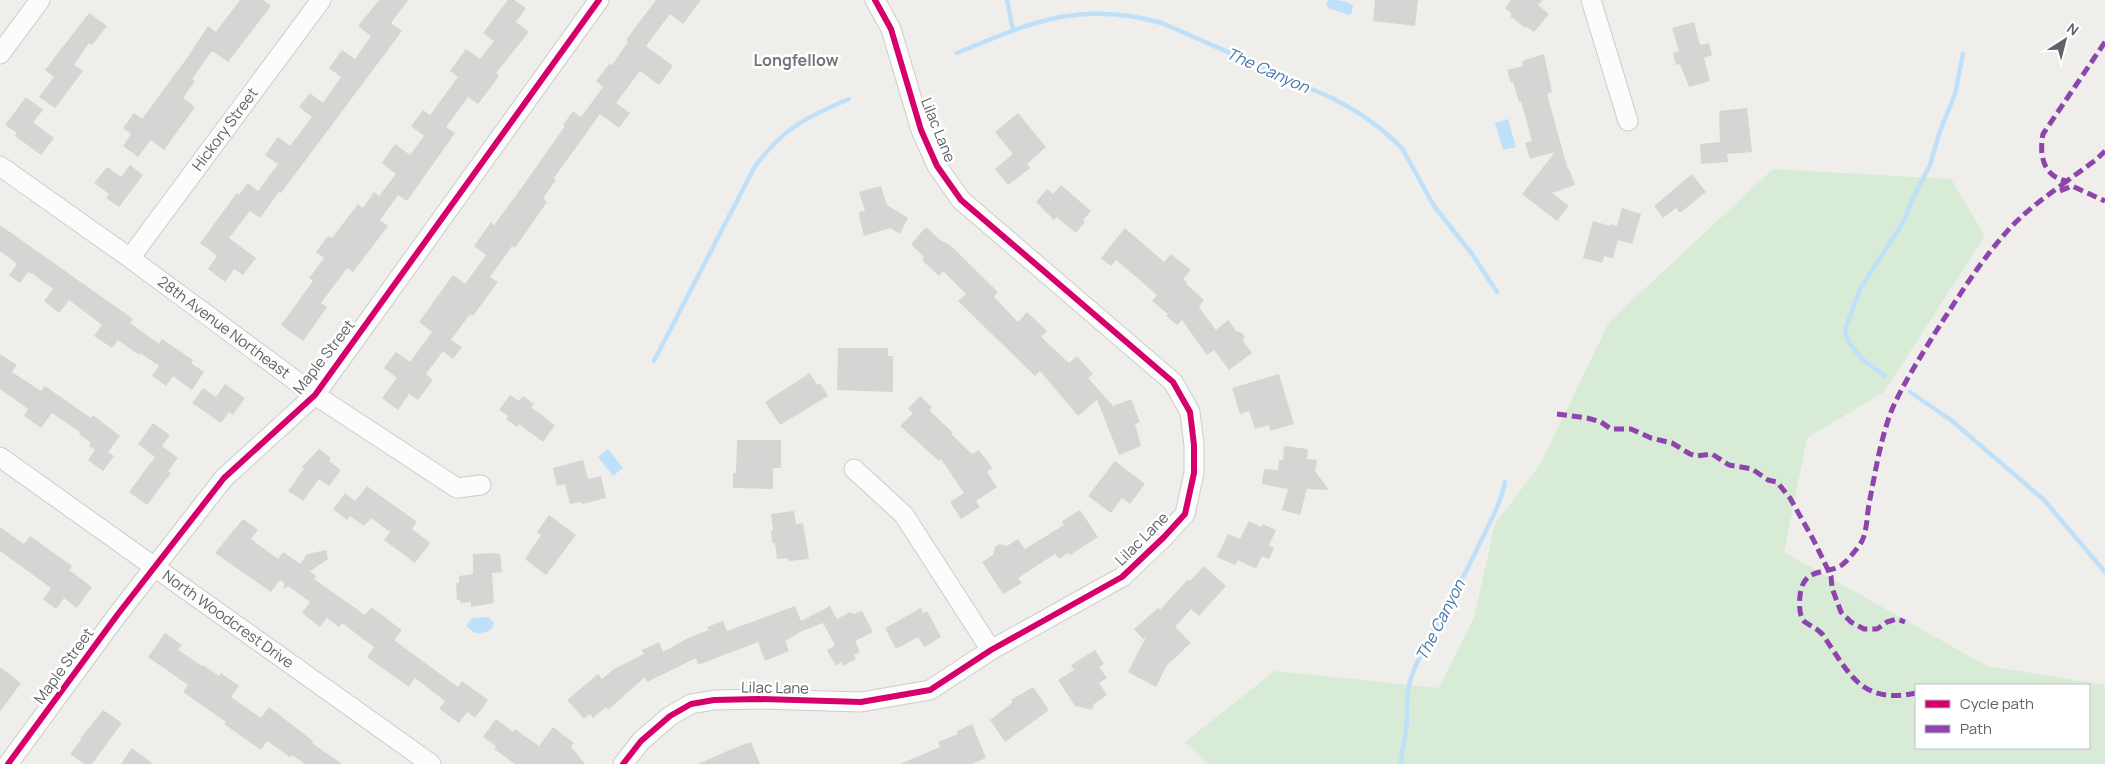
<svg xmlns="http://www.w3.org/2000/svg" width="2105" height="764" font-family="Manrope,sans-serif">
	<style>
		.green { fill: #d8ebd6; fill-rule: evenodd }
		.water { fill: #bfe0f9 }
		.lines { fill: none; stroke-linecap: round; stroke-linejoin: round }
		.stream { stroke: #bfe0f9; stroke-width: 4.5 }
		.building { fill: #d6d5d3 }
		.minor-casing { stroke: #cbcccc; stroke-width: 21 }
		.minor { stroke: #fdfcfc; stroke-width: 19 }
		.quiet { stroke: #8e44ad; stroke-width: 5; stroke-dasharray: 10 5; stroke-linecap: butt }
		.cycleway-casing { stroke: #fff; stroke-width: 9 }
		.cycleway { stroke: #d6006c; stroke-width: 6 }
		.labels { text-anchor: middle; stroke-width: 5; stroke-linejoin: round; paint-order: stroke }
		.street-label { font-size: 15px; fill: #5f6368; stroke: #fff }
		.neighbourhood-label { font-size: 16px; font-weight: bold; fill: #70757a; stroke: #fff }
		.water-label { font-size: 16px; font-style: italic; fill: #4174aa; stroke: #fff }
	</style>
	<rect width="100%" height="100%" fill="#efeeea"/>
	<!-- green -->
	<path class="green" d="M1773 169 1951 179 1985 236 1884 392 1807 438 1784 552 1987 666 2105 685V764H1207L1185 742 1275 671 1439 688 1474 618 1495 524 1541 463 1609 322ZM1916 685H2089V748H1916Z"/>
	<!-- water -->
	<path class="water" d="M1328 0C1337 0 1347 0 1353 6L1351 14 1348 15 1328 8 1326 5Z
		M1508 119 1516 147 1503 150 1495 123Z
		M608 449 623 468 613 476 598 457Z
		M489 617 494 623C492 633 483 633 475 633L466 626 472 618Z"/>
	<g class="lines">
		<!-- stream -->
		<path class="stream" d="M1007 0 1013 30
			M957 53C1032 22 1080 0 1162 23L1332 98 1359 113 1381 129 1402 148 1434 206 1472 254 1497 292
			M654 361 754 168C781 130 806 117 849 99
			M1885 376 1862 359 1849 343 1845 330 1860 289 1904 221 1913 198 1930 165 1940 131 1955 94 1963 54
			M1910 392 1951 420 2044 500 2105 572
			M1401 764C1401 752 1405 742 1406 730 1409 712 1404 697 1411 678 1419 654 1433 632 1445 610 1459 587 1470 563 1482 539 1491 521 1501 502 1505 482"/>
	</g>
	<!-- building -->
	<path class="building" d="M240 0H263L271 6 228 62 214 52H211L192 79 195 81 183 98 195 107 164 150 151 140 138 157 123 146 131 134 123 128 134 113 142 119 187 58 208 26 216 32Z
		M379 0H408L391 23 402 31 281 193 279 192 260 218 250 211 229 238 256 258 243 275 234 269 225 282 208 269 217 256 200 243 237 193 239 195 248 183 258 191 278 164 265 155 278 137 290 146 312 117 299 107 310 93 323 103 341 77 329 68 342 50 355 59 371 36 358 26Z
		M508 0H514L526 8 516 22 529 32 496 73 499 76 478 104 468 97 446 127 455 133 407 201 398 195 380 220 388 226 353 272 347 268 321 303 327 307 303 341 281 325 313 281 309 278 324 258 316 252 328 236 332 238 358 204 363 208 374 192 379 196 396 174 382 163 395 144 410 155 424 136 411 126 423 110 430 115 458 77 450 71 466 49 480 59 494 41 483 33Z
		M656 0H701L683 24 670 14 646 46 673 66 659 85 640 71 616 103 630 113 619 128 600 114 554 178 556 180 543 198 547 202 515 248 512 246 490 277 498 282 473 316 470 314 451 340 462 347 453 359 443 351 426 374 433 380 418 400 409 394 398 410 382 398 397 378 384 368 396 352 410 362 432 332 419 322 453 275 465 284 486 255 474 246 491 222 494 225 515 197 565 126 563 125 573 111 581 117 603 87 596 81 609 64 612 65 628 42 626 40Z
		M1375 0H1418L1415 26 1373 21Z
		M1511 0H1543L1538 5 1549 14 1534 32 1527 27 1525 28 1510 16 1512 14 1505 8Z
		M89 13 107 26 92 45 89 43 74 65 83 71 55 108 39 97 54 77 45 70Z
		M1694 22 1700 45 1709 43 1712 55 1704 58 1710 81 1689 87 1680 64 1676 65 1673 53 1679 51 1672 28Z
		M1544 54 1552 92 1547 94 1568 170 1569 169 1575 185 1552 193 1569 206 1557 221 1522 194 1555 152 1530 159 1525 143 1532 141 1521 101 1519 102 1513 82 1511 83 1507 70 1523 66 1522 61Z
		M26 97 43 110 33 122 54 138 41 155 15 136 17 133 5 125Z
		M1747 108 1752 152 1727 154 1728 162 1701 164 1700 144 1720 142 1719 111Z
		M1018 113 1046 147 1027 164 1030 168 1008 185 995 169 1013 154 995 132Z
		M130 165 143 175 119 207 106 198 109 194 94 183 107 167 121 177Z
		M1692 174 1706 192 1680 213 1676 208 1663 218 1654 206Z
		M1061 185 1091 211 1083 220 1085 222 1076 233 1057 217 1054 220 1036 202 1047 189 1053 194Z
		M881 186 887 205 908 218 900 234 890 228 864 236 859 217H860L859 212 865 211 859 192Z
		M1622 208 1641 214 1632 244 1618 240 1613 258 1604 256 1602 263 1583 258 1593 221 1610 226V224L1617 226Z
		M0 225 133 319 130 323 159 344 162 339 193 360 191 363 204 372 192 390 173 376 166 386 152 376 159 366 140 353 139 355 118 340 112 348 94 336 102 325 69 300 59 313 44 301 53 289 33 274 28 272 20 283 9 275 17 264 0 251Z
		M926 227 940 240 951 246 998 292 994 297 1018 322 1027 312 1047 331 1041 337 1069 363 1077 356 1093 374 1088 378 1113 406 1131 399 1140 422 1135 424 1141 446 1119 455 1097 400 1078 416 1040 371 1035 376 958 301 966 294 943 271 939 276 922 260 924 257 911 244Z
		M1125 228 1164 262 1171 254 1191 270 1183 279 1187 282 1186 284 1204 300 1199 307 1216 330 1228 320 1237 332H1241L1245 337 1243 341 1252 353 1229 370 1214 350 1207 355 1182 320 1177 325 1166 316 1168 314 1152 301 1157 295 1116 260 1111 266 1101 258Z
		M838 348H888V356H893V392L837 390Z
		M0 354 17 365 12 372 41 391 45 386 91 418 93 415 120 436 108 452 114 456 103 471 88 460 95 450 89 446 91 443 79 434 80 432 52 413 41 428 24 416 28 409 0 389Z
		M810 373 817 385 820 383 828 396 780 425 765 402Z
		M1279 374 1294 424 1270 431 1269 425 1255 429 1249 411 1240 414 1232 388Z
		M225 384 245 398 233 415 229 412 221 423 192 403 203 388 216 397Z
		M510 395 519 401 523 396 534 404 531 407 555 425 543 442 519 424 517 427 506 419 508 416 499 410Z
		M920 396 932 407 929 410 953 433 951 434 972 454 979 450 992 468 987 472 997 487 976 501 980 507 961 519 950 502 964 493 941 459 939 461 900 426 913 413 908 409Z
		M153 423 170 435 162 446 178 458 168 471 171 473 147 505 129 492 155 457 138 444Z
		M737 440H781V468H773V489L733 488V473H736Z
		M1284 446 1308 449 1307 459 1317 460 1315 471 1329 490 1307 489 1300 515 1282 510 1288 489 1262 484 1264 469 1278 470 1279 460H1283Z
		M319 449 331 458 329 461 341 470 329 486 319 479 303 501 288 491 304 469 302 467Z
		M583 460 588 479 601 476 606 498 582 504 581 502 570 504 565 484 557 486 553 468Z
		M1115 461 1145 484 1130 504 1122 498 1111 513 1088 496Z
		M367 486 417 522 412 529 430 543 415 563 384 540 390 532 371 518 364 526 350 516 347 520 333 509 345 493 355 501Z
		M1080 510 1098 537 1070 555 1068 553 1059 559 1055 554 1018 578 1022 583 1003 594 982 562 993 555 995 547 1000 544 1007 546 1018 539 1025 549 1064 525 1062 521Z
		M794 511 796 524 803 523 809 559 789 561 788 558 777 559 775 543H772L771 531H773L771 514Z
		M549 515 576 535 546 575 525 559 541 535 537 532Z
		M243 519 258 530 251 539 278 559 283 552 300 564 307 554 326 550 328 559 310 571 316 576 314 579 365 615 371 607 402 630 394 640 458 687 462 681 488 700 475 718 467 712 459 723 439 709 445 701 415 678 409 687 367 657 374 647 342 623 339 627 327 618 320 627 302 613 310 602 288 586 283 589 285 584 280 580 271 592 215 553Z
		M1249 521 1261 527 1263 524 1276 530 1269 545 1274 548 1269 559 1262 556 1256 569 1238 560 1235 565 1217 557 1228 534 1240 539Z
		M0 527 24 544 30 536 72 566 69 570 92 587 77 608 64 598 56 609 43 599 51 588 0 551Z
		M491 553 500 554 502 572 492 573 494 603 471 607V602L461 603 460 600H457L456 583H459V576L473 574V554Z
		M1204 566 1226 586 1199 616 1191 609 1175 627 1191 643 1167 665 1156 687 1128 672 1146 637 1143 639 1134 629 1158 608 1160 610 1188 579 1190 581Z
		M795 606 801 621 830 606 837 619 850 612 854 614 862 611 873 632 855 641 860 652 854 655 856 659 843 666 841 662 836 666 827 650 835 645 823 623 802 631 785 641 789 651 765 661 758 642 698 665 696 658 647 682 645 677 608 710 606 707 593 718 590 714 584 719 567 700 598 674 602 679 614 669 644 654 642 650 659 642 663 652 688 638 709 630 707 627 723 621 727 631Z
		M921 608 923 613 927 611 941 637 924 647 918 637 896 649 885 628Z
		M165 633 182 645 178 650 202 666 203 665 219 676 221 673 239 686 231 697 261 718 269 707 313 741 312 743 342 764H305L292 755 290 757 267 741 261 750 224 724 226 722 183 692 188 685 148 657Z
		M1095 650 1104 664 1099 667 1107 678 1099 683 1107 695 1094 704 1092 710 1075 706 1058 680 1074 670 1071 665Z
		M0 667 21 683 0 712Z
		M1033 687 1049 710 1005 742 990 720 1013 702 1011 700Z
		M103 710 122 723 92 764H84L70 754 81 740 80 739Z
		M496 719 513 732 515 729 539 746 553 727 574 743 571 747 585 764H515L494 749 496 746 483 737Z
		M972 724 986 758 972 764H900L940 747 938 742 958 734 957 731Z
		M751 742 760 764H698L739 746Z
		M132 748 153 764H121Z"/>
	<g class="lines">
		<defs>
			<g id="minor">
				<path d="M1591 0 1628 121"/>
				<path d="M0 54 40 0"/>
				<path id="s1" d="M0 166 130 258 315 395 457 488 481 485"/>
				<path id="s2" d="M130 258 321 0"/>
				<path id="s3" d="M0 457 431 764"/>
				<path d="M854 469 904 515 991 650"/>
				<path d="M8 764 118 614 224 478 315 395 599 0"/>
				<path d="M623 764 641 741 670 716 691 704 714 700 758 699 861 702 930 690 991 650 1122 577 1164 537 1185 514 1194 473V445L1190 412 1173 382 961 200 937 166 921 130 891 29 875 0"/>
			</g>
		</defs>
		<!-- minor casing -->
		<use href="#minor" class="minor-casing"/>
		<!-- minor -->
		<use href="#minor" class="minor"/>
		<!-- quiet -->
		<path class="quiet" d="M2105 42 2043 134C2039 155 2043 177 2067 181L2097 159 2105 151
			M2060 191 2072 186 2105 201
			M1557 414 1587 418 1601 422 1611 429H1631L1651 438 1672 443 1690 454 1696 456 1712 454 1729 465 1752 469 1768 480 1777 482 1790 498 1813 539 1831 576 1832 588 1841 612 1851 622 1864 629H1877L1887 622 1897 619 1905 622
			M1916 693C1861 705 1849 673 1823 635 1817 628 1812 627 1805 622 1798 617 1799 598 1801 590 1806 566 1831 575 1843 564 1849 559 1858 548 1862 541 1867 531 1867 515 1869 504 1875 474 1880 441 1891 412 1901 387 1921 356 1935 333 1959 296 1982 258 2012 226 2028 209 2048 195 2067 181"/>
		<defs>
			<path id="cycleway" d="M8 764 118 614 224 478 315 395 599 0
				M623 764 641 741 670 716 691 704 714 700 758 699 861 702 930 690 991 650 1122 577 1164 537 1185 514 1194 473V445L1190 412 1173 382 961 200 937 166 921 130 891 29 875 0"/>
		</defs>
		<!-- cycleway casing -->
		<use href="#cycleway" class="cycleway-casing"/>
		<!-- cycleway -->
		<use href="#cycleway" class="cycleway"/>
	</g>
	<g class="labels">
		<!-- street labels -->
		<g class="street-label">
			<text dy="5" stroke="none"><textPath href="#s2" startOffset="160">Hickory Street</textPath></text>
			<text transform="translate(938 130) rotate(68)" y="5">Lilac Lane</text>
			<text dy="5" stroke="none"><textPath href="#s1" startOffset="276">28th Avenue Northeast</textPath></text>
			<text transform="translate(324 357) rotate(-52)" y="5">Maple Street</text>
			<text transform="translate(1142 539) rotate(-45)" y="5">Lilac Lane</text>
			<text dy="5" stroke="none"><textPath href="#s3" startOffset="280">North Woodcrest Drive</textPath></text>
			<text transform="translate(64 666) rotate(-54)" y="5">Maple Street</text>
			<text transform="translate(775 688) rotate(1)" y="5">Lilac Lane</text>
		</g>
		<!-- neighbourhood labels -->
		<g class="neighbourhood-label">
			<text x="796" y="66">Longfellow</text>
		</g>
		<!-- water labels -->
		<g class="water-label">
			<text transform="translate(1268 70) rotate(24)" y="6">The Canyon</text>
			<text transform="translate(1440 620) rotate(-63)" y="6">The Canyon</text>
		</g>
	</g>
	<!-- legend -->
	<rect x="1915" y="684" width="175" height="65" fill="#ffffff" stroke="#bfc1c3"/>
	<rect x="1925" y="700" width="25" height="8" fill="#d6006c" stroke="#bfc1c3"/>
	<text x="1960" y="709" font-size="15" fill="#5f6368">Cycle path</text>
	<rect x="1925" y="725" width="25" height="8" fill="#8e44ad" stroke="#bfc1c3"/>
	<text x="1960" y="734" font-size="15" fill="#5f6368">Path</text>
	<!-- north arrow -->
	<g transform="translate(2065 40) rotate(36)" stroke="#ffffff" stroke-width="4" paint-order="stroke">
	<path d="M0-4L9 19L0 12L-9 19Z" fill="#5f6368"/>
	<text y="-8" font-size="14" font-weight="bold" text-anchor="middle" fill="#5f6368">N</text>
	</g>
</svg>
